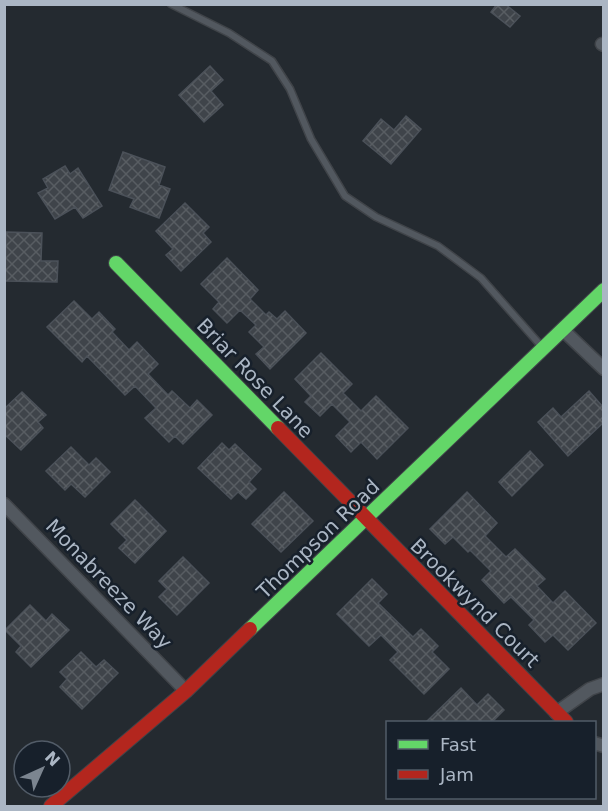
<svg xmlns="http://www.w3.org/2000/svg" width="608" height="811" font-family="'DejaVu Sans',sans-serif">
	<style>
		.building { fill: url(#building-cross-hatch); stroke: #4b5159; stroke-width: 1.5 }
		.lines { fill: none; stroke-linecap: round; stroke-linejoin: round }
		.lane-casing { stroke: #404449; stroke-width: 9 }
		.street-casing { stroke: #404449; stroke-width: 15 }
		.fast-casing { stroke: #404449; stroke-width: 16 }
		.jam-casing { stroke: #404449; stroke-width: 16 }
		.lane { stroke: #52585f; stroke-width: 6 }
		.street { stroke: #52585f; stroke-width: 12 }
		.fast { stroke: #63d668; stroke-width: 14 }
		.jam { stroke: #b3261e; stroke-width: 14 }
		.labels { text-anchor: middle; stroke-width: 5; stroke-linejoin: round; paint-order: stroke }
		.street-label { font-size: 20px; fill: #abb6c4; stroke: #17202b }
	</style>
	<defs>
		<pattern id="building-cross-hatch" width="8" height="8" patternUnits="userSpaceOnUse" patternTransform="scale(1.5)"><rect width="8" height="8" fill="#3f444a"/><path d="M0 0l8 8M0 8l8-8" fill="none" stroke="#585d62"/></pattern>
	</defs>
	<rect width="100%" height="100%" fill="#242a30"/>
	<!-- building -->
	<path class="building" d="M497 4H505L520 16 510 27 491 12Z
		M210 66 223 80 211 91 223 105 204 122 179 95Z
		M406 116 421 129 391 164 363 141 381 119 394 130Z
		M123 152 165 167 159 185 170 189 159 218 130 207 134 199 109 190Z
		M65 166 70 174 78 168 102 206 83 218 75 207 55 219 38 193 48 188 43 179Z
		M185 203 209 227 203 233 211 242 181 271 166 255 173 249 156 231Z
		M6 232 42 233 41 261H58L57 282 5 281Z
		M227 258 258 290 250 299 266 315 269 312 277 319 285 311 306 333 270 369 256 354 264 347 249 332 256 325 240 310 227 323 213 309 219 302 201 284Z
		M74 301 92 319 99 312 115 329 112 332 129 350 137 342 158 364 148 374 168 395 172 391 190 408 197 400 212 415 183 444 175 436 169 442 145 418 156 408 135 386 125 395 87 356 82 362 47 327Z
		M321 353 352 384 343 393 361 411 376 396 408 428 377 459 361 442 351 452 336 436 350 422 332 404 320 416 305 402 311 396 295 379Z
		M589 391 603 407V423L568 456 538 422 553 408 561 417Z
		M22 392 46 415 38 422 43 428 21 450 4 434V409Z
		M222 443 229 450 235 444 261 469 249 482 256 489 246 499 238 492 231 499 198 468Z
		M71 447 89 465 96 458 110 472 85 497 71 484 65 490 46 471Z
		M530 451 543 465 512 496 499 482Z
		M284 492 313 521 281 552 252 524Z
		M467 492 497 523 485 536 506 557 515 549 545 579 537 586 553 603 565 591 596 623 568 650 553 635 545 642 529 625 534 620 511 597 504 603 482 580 491 571 470 550 468 552 453 537 445 544 430 529Z
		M135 500 166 531 135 563 119 548 127 540 111 524Z
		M183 557 209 583 177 615 159 597 167 589 159 581Z
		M372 579 387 594 378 603 413 637 421 629 438 646 432 652 449 669 424 694 390 660 398 652 381 635 369 646 337 614Z
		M30 605 46 621 52 614 69 630 31 667 16 652 21 646 5 630Z
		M81 652 96 667 104 660 118 673 82 709 60 687 67 679 60 672Z
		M461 688 477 705 488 694 504 710 491 723H425Z"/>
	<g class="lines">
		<defs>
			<path id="lane" d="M171 4 229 33 272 61 290 89 311 139 345 196 376 217 438 246 481 278 543 348"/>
			<path id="street" d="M602 44 604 45
				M563 330 604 369
				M4 504 186 691
				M556 713 590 689 604 684
				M594 743 604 746"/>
			<path id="fast" d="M116 263 278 428
				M250 629 604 290"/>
			<path id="jam" d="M278 428 566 722
				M51 806 186 691 250 629"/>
		</defs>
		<!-- lane casing -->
		<use href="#lane" class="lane-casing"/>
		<!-- street casing -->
		<use href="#street" class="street-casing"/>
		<!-- fast casing -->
		<use href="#fast" class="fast-casing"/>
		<!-- jam casing -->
		<use href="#jam" class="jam-casing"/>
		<!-- lane -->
		<use href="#lane" class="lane"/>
		<!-- street -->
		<use href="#street" class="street"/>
		<!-- fast -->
		<use href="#fast" class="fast"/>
		<!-- jam -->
		<use href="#jam" class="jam"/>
	</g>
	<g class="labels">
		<!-- street labels -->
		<g class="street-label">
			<text transform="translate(255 378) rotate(46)" y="7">Briar Rose Lane</text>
			<text transform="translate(318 539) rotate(-44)" y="7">Thompson Road</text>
			<text transform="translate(109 584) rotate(46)" y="7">Monabreeze Way</text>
			<text transform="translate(475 603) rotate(45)" y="7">Brookwynd Court</text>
		</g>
	</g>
	<!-- border -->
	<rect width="608" height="811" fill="none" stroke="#abb6c4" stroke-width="12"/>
	<!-- legend -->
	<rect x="386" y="721" width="210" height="78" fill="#17202b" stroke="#525c68" stroke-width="1.5"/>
	<rect x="398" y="740" width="30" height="9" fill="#63d668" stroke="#525c68" stroke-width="1.5"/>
	<text x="440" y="751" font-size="18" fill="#abb6c4">Fast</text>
	<rect x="398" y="770" width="30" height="9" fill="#b3261e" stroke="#525c68" stroke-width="1.5"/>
	<text x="440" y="781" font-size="18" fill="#abb6c4">Jam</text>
	<!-- north arrow -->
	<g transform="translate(42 769) rotate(45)"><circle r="28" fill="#17202b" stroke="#525c68" stroke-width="1.5"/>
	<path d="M0-4.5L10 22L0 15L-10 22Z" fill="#7c8590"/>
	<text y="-9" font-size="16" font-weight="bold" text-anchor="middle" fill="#abb6c4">N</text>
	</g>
</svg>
